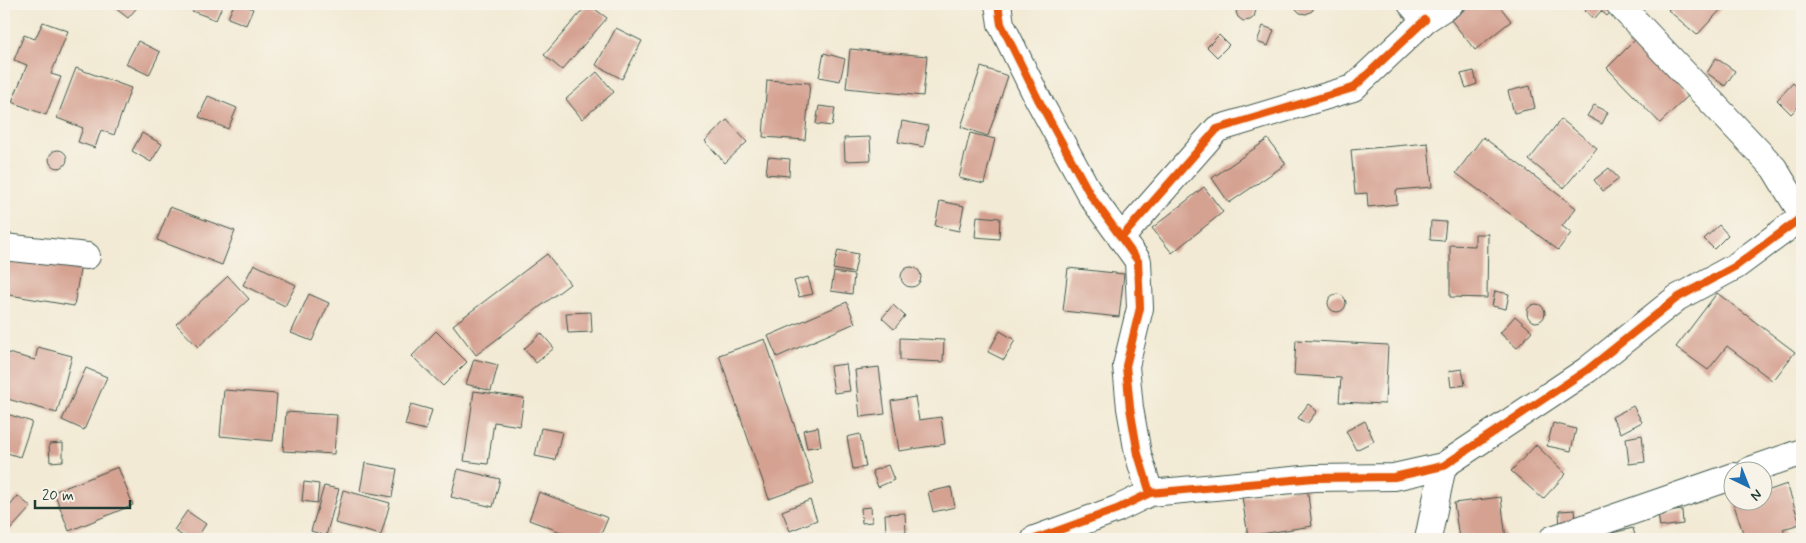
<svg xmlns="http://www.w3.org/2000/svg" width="1806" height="543" font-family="Mynerve,sans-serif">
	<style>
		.building { fill: #d5a292 }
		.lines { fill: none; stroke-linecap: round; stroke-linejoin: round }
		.street-casing { stroke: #3f574c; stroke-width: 28 }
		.street { stroke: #fff; stroke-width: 26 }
		.cycleway-casing { stroke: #f7f3e8; stroke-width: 11 }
		.cycleway { stroke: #e8590c; stroke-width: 8 }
	</style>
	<rect width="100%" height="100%" fill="#f7f3e8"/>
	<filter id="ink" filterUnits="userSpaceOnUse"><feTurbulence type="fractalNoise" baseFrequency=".02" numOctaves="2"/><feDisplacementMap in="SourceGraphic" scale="10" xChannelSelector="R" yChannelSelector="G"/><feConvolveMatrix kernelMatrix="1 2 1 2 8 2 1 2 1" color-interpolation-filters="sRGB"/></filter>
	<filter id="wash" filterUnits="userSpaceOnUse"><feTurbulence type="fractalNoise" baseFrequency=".0096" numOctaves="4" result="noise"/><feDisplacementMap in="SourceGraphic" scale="20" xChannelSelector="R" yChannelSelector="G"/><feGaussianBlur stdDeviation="1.12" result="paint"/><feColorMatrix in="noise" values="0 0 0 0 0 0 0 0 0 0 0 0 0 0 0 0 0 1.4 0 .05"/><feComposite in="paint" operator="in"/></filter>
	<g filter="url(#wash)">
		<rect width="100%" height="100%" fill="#f2ead4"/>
		<g id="blocks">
			<!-- building -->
			<path class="building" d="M110 4H140L128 18Z
				M195 4H223L216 20 192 11Z
				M234 4H241L253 9 246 25 228 18Z
				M588 4 607 18 562 70 544 55Z
				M1240 4H1254L1256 10 1254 17 1250 20 1243 21 1238 17 1236 12Z
				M1294 4H1315L1316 5 1312 11 1306 14 1300 13 1295 8Z
				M1472 4H1498L1511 21 1475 50 1451 20Z
				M1591 4H1611L1615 7 1607 16 1601 11 1594 19 1585 11Z
				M1674 4H1726L1697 35 1668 10Z
				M43 22 68 31 51 74 61 77 46 115 12 102 27 65 14 60 24 35 35 39Z
				M1263 26 1274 30 1268 46 1257 42Z
				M616 28 642 41 622 79 596 65Z
				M1219 35 1229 45 1217 57 1207 47Z
				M1635 40 1689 95 1660 123 1607 68Z
				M138 41 160 52 149 75 126 64Z
				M850 49 927 56 923 96 846 88Z
				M824 53 845 59 840 81 819 77Z
				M1716 58 1735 71 1725 86 1707 73Z
				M981 67 1008 76 988 136 961 127Z
				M76 68 131 88 114 135 101 130 95 148 78 142 83 128 57 118Z
				M1474 71 1477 84 1466 88 1461 74Z
				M597 72 614 92 582 119 566 99Z
				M767 80 810 83 805 140 763 137Z
				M1793 83 1802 92V103L1791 114 1777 100Z
				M1530 86 1535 108 1514 113 1508 91Z
				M208 96 237 108 228 129 199 117Z
				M1594 105 1608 112 1602 124 1587 116Z
				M819 106 835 108 832 126 816 124Z
				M1561 119 1597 148 1564 188 1529 160Z
				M727 120 747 142 725 163 705 141Z
				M902 121 928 126 924 147 898 142Z
				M142 133 162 144 151 162 132 151Z
				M970 133 995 139 984 184 959 178Z
				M870 137 871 160 845 161 844 138Z
				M1483 137 1576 208 1562 226 1571 233 1558 250 1456 173Z
				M1268 139 1286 164 1229 203 1212 178Z
				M1428 143 1432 187 1396 190 1397 204 1368 207 1367 193 1355 194 1351 150Z
				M49 159a9 9 0 1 1 18 0a9 9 0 1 1-18 0Z
				M768 157 790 159 789 176 766 174Z
				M1609 168 1619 179 1603 191 1594 180Z
				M1204 187 1223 212 1172 253 1152 228Z
				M940 201 964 206 959 231 935 226Z
				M170 207 235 231 222 265 157 240Z
				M977 216 1000 218 999 239 975 237Z
				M1431 221 1446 222 1444 241 1430 240Z
				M1719 225 1728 235 1714 249 1704 239Z
				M1475 234H1488L1487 298 1450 297V245L1475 246Z
				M838 250 858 254 854 273 833 269Z
				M9 252 81 264 74 306 4 294V282Z
				M547 254 570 284 476 355 453 325Z
				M254 264 296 285 285 306 243 285Z
				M901 277a10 10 0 1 1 20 0a10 10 0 1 1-20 0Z
				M1068 268 1124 274 1119 317 1063 311Z
				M834 272 854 275 852 294 831 291Z
				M228 276 249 299 198 347 176 324Z
				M808 277 813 294 799 297 794 281Z
				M1495 291 1509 294 1506 309 1492 306Z
				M1717 293 1795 352 1773 381 1727 346 1708 370 1676 347Z
				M1328 303a9 9 0 1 1 18 0a9 9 0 1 1-18 0Z
				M309 294 329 303 312 341 291 333Z
				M847 302 855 323 777 357 768 336Z
				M1527 313a9 9 0 1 1 18 0a9 9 0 1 1-18 0Z
				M893 305 905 316 894 329 882 318Z
				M591 312 592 332 568 333 566 313Z
				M1515 316 1532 331 1517 348 1500 333Z
				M436 331 467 362 443 386 412 356Z
				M1000 331 1015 340 1004 360 988 352Z
				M541 333 554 348 536 363 524 349Z
				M900 338 944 340 943 362 900 360Z
				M765 339 814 483 769 499 719 355Z
				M1296 340 1388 345 1385 404 1339 402 1341 378 1294 375Z
				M38 347 72 356 57 413 4 398V352L35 360Z
				M474 359 498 365 491 391 466 384Z
				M846 364 850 391 834 393 830 366Z
				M879 367 885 414 860 417 855 370Z
				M86 368 107 377 84 430 62 420Z
				M1462 369 1465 385 1451 387 1449 371Z
				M224 390 277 394 273 441 220 436Z
				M474 391 524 398 520 426 494 422 488 464 464 461Z
				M915 397 919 420 941 417 945 444 899 451 891 401Z
				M411 404 432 410 426 430 405 425Z
				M1308 404 1317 411 1307 424 1298 418Z
				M1633 406 1642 422 1621 433 1612 417Z
				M286 412 337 415 334 454 283 451Z
				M4 413 32 422 20 457 4 452Z
				M1365 421 1374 441 1356 450 1346 431Z
				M1553 423 1576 429 1571 451 1547 446Z
				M818 427 821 446 807 448 803 430Z
				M541 428 562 432 555 460 535 456Z
				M860 434 866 467 853 469 847 437Z
				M1642 435 1645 462 1629 464 1626 438Z
				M63 443V461L50 462 49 444Z
				M1536 445 1566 474 1543 499 1511 471Z
				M365 463 397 469 392 497 360 491Z
				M888 465 894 480 878 487 872 471Z
				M118 467 133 505 69 531 54 492Z
				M458 469 500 479 493 507 451 497Z
				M304 482 319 484 317 503 302 501Z
				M1787 484 1800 524 1783 529 1787 539H1745L1733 502 1738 500H1764V492Z
				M324 486 339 489 326 536 311 531Z
				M951 487 955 507 933 512 928 492Z
				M1307 487 1312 526 1248 536 1242 497Z
				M343 490 390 503 381 535 335 523Z
				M539 492 608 518 599 539H580L529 520Z
				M18 496 31 507 10 530 4 524V513Z
				M1501 497 1506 539H1459L1454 503Z
				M810 500 817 520 790 531 782 511Z
				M871 507 872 522 862 523 861 508Z
				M1575 510 1577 529 1560 530 1559 511Z
				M1682 510 1683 524 1660 527 1658 513Z
				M187 511 206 524 196 539H187L174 530Z
				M905 513 906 532 886 533 885 514Z
				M1633 528 1636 539H1614L1612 533Z"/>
		</g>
	</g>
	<g filter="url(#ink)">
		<use href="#blocks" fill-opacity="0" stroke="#3f574c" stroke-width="1"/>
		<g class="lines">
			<defs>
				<path id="street" d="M998 4 1001 24 1038 99 1091 196 1138 261 1140 308 1126 366 1130 408 1138 454 1150 493
					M1411 4 1425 20 1450 4
					M1619 4 1774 168 1802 214
					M1121 238 1217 129 1353 88 1425 20
					M4 247 87 256
					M1750 470 1802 452
					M1035 539 1117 509 1150 493 1314 478 1394 477 1443 466 1587 370 1677 298 1736 266 1802 217
					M1428 539 1443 466
					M1552 539 1734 476"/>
			</defs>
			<!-- street casing -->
			<use href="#street" class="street-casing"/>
			<!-- street -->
			<use href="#street" class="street"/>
			<defs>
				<path id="cycleway" d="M998 4 1001 24 1038 99 1091 196 1138 261 1140 308 1126 366 1130 408 1138 454 1150 493
					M1121 238 1217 129 1353 88 1425 20
					M1035 539 1117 509 1150 493 1314 478 1394 477 1443 466 1587 370 1677 298 1736 266 1802 217"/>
			</defs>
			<!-- cycleway casing -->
			<use href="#cycleway" class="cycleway-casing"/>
			<!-- cycleway -->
			<use href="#cycleway" class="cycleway"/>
		</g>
	</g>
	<!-- margin -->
	<rect width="1806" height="543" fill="none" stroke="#f7f3e8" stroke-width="20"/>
	<!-- north arrow -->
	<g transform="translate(1748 486) rotate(137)"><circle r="24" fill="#f7f3e8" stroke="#a1aaa0"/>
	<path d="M0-4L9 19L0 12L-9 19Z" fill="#1f6fb2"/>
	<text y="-8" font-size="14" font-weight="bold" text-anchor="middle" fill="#1f3d34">N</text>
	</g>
	<!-- scale -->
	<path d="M35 500v8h95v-8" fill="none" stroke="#1f3d34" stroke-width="2.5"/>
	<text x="42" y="500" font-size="15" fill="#1f3d34" stroke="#f7f3e8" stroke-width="4" paint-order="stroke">20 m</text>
</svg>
